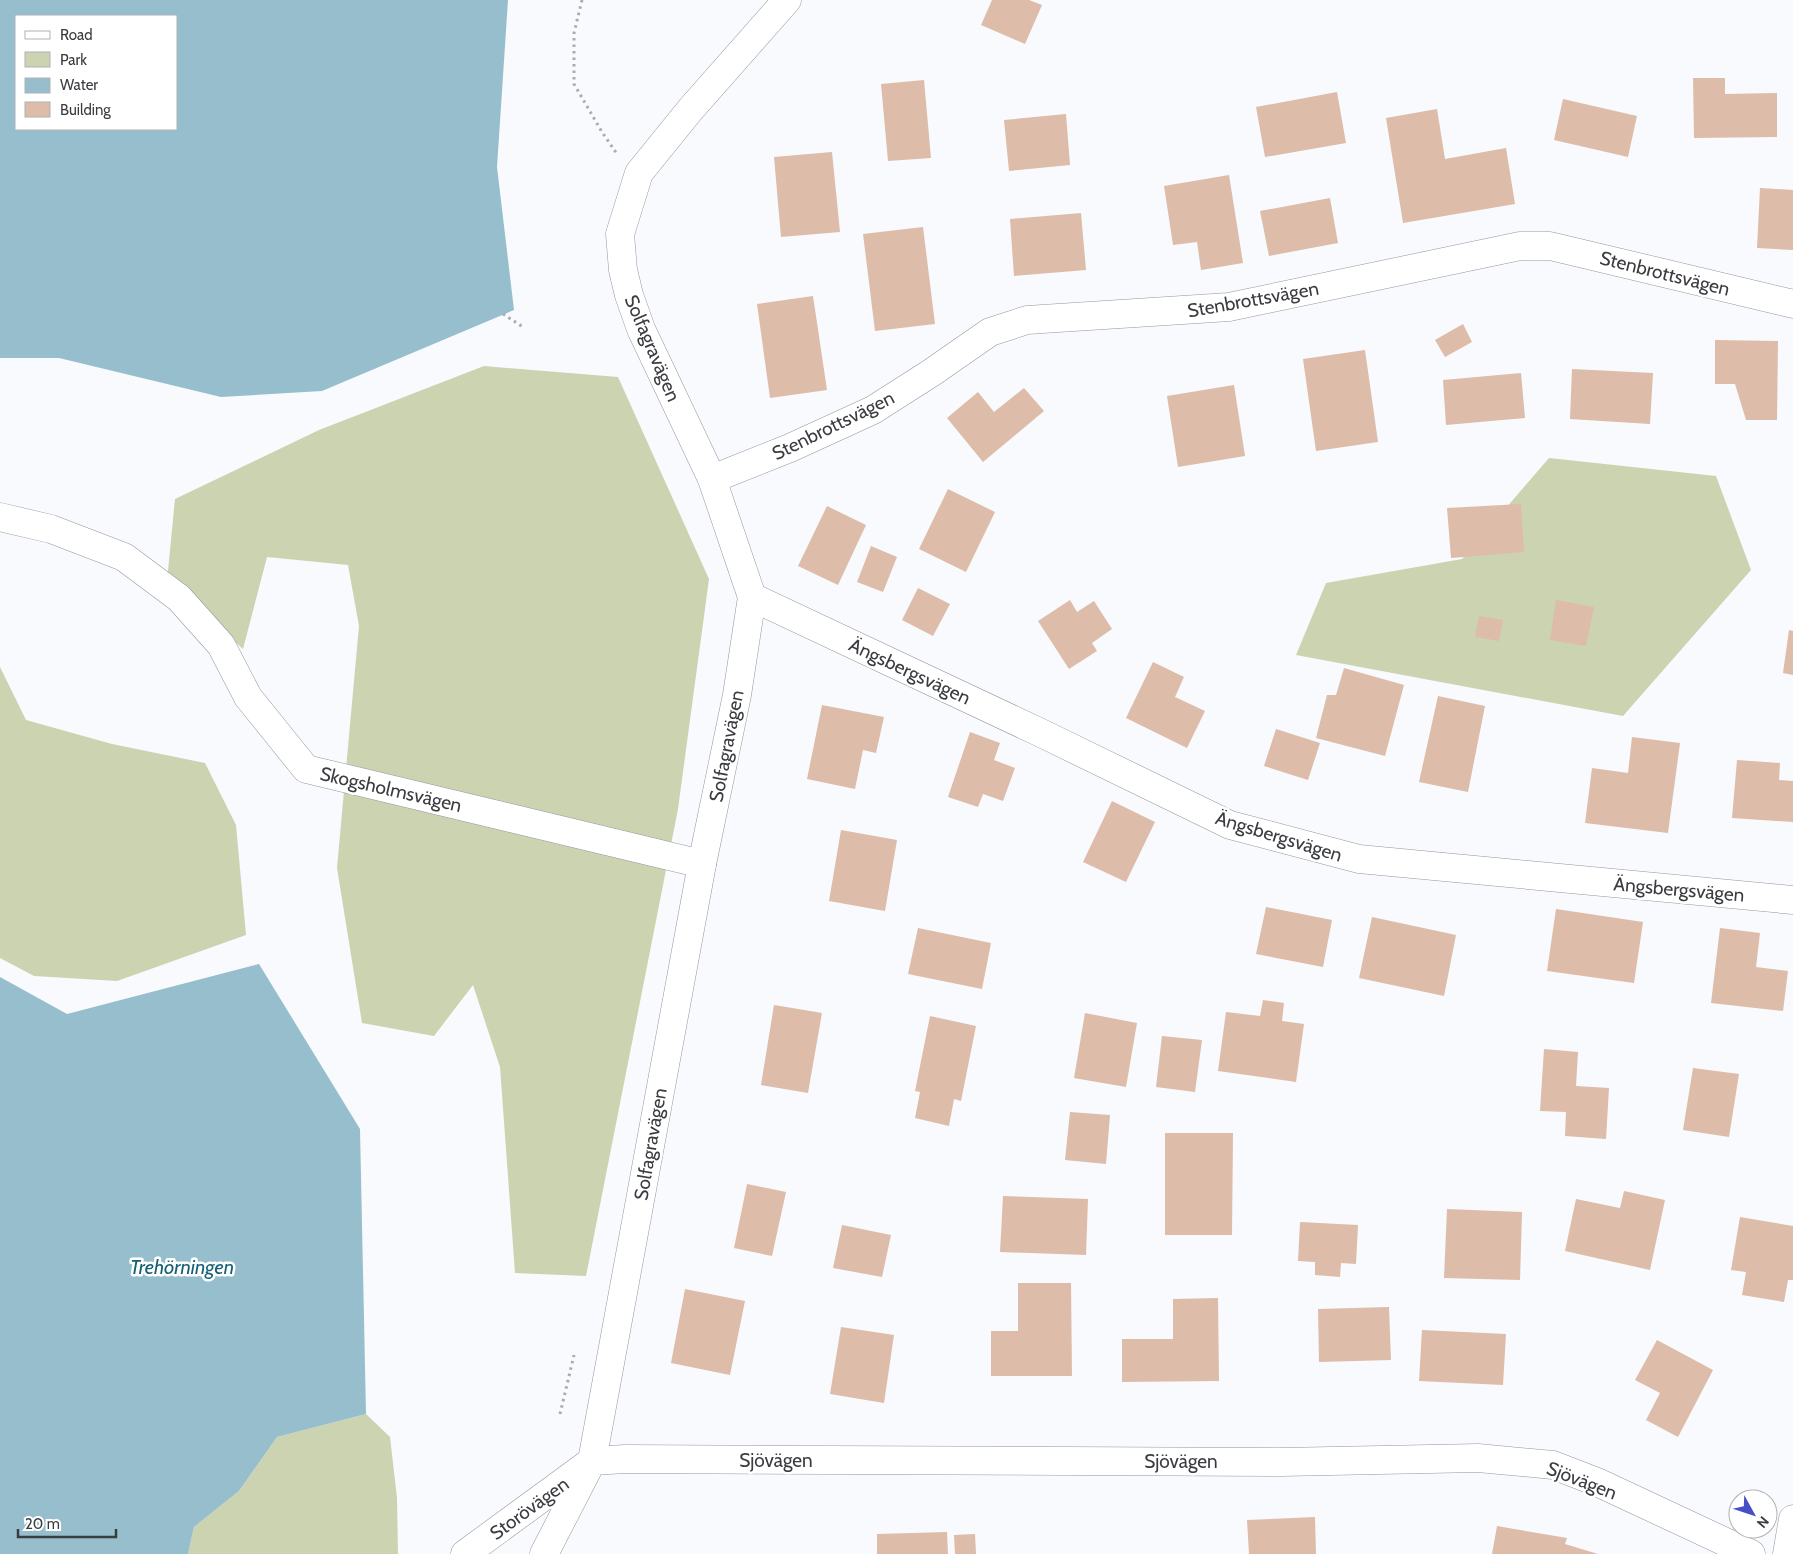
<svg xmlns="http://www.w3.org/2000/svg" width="1793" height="1554" font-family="Cabin,sans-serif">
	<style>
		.green { fill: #ccd3b1 }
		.water { fill: #97becc; fill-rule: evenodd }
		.building { fill: #ddbca9 }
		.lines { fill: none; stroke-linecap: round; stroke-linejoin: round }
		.street-casing { stroke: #9397a0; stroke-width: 29 }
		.secondary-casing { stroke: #9397a0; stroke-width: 29 }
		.path { stroke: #a9abaf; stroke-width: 3; stroke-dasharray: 2.5 4; stroke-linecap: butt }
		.street { stroke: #fff; stroke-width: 28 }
		.secondary { stroke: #fff; stroke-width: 28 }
		.labels { text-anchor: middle; stroke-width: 5; stroke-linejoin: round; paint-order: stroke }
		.street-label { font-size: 19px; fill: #3a3c40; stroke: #fff }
		.water-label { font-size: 20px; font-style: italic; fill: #156074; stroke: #fff }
	</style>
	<rect width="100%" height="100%" fill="#f8fafd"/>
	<!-- green -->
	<path class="green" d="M484 366 618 377 709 579 678 809 586 1276 515 1273 500 1067 473 985 434 1036 362 1023 337 868 359 626 348 565 267 557 243 649 167 581 175 499 319 430Z
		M1549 458 1716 476 1751 570 1623 716 1296 655 1326 583 1462 559Z
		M0 667 26 720 112 744 205 763 236 825 246 935 117 981 34 976 0 958Z
		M366 1414 390 1437 397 1498 398 1554H188L194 1527 239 1491 277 1437Z"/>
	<!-- water -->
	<path class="water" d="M0 0H508L497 167 514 310 322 391 221 397 59 358H0ZM16 16H176V129H16Z
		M259 964 360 1129 366 1414 277 1437 239 1491 194 1527 188 1554H0V977L67 1014Z"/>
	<!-- building -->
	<path class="building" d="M992 0H1029L1042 5 1025 44 981 25Z
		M1693 78H1725V94L1777 93V137L1694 138Z
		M924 80 931 158 888 161 881 84Z
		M1337 92 1346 143 1265 157 1256 107Z
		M1563 99 1637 116 1628 157 1554 140Z
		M1437 109 1445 159 1506 148 1515 204 1403 223 1386 118Z
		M1066 114 1070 165 1009 171 1004 120Z
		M832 152 840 232 781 237 774 157Z
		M1229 175 1243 263 1201 270 1197 242 1173 245 1164 186Z
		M1760 188 1793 190V250L1757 248Z
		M1330 198 1338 243 1269 256 1260 211Z
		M1081 213 1086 270 1014 276 1010 219Z
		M923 227 935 324 875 331 863 234Z
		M813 296 827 390 770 398 757 304Z
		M1463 324 1472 342 1445 357 1435 340Z
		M1715 340 1778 341 1777 420H1746L1735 384H1715Z
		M1365 350 1378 442 1316 451 1303 359Z
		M1572 369 1653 373 1650 424 1570 419Z
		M1521 373 1525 418 1446 425 1443 380Z
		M1234 385 1245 456 1178 467 1167 396Z
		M1024 388 1044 411 983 462 947 418 978 392 994 412Z
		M948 489 995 512 966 572 919 549Z
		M1521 504 1524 552 1451 558 1447 508Z
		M827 506 866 525 838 585 798 566Z
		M871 546 897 557 883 592 857 582Z
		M918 588 950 604 933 636 902 620Z
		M1070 600 1077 612 1094 601 1112 629 1092 643 1097 651 1069 669 1038 621Z
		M1556 600 1594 607 1586 646 1550 640Z
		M1479 616 1503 620 1499 641 1475 637Z
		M1789 630 1793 631V675L1783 673Z
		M1153 662 1184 677 1175 697 1205 711 1187 748 1126 718Z
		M1344 668 1404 685 1385 756 1316 738 1327 695H1336Z
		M1438 696 1485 706 1468 792 1419 782Z
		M822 705 884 717 876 753 863 750 855 789 807 779Z
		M1276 729 1320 743 1308 780 1264 766Z
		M970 732 1000 743 994 760 1015 768 1003 801 983 794 978 807 948 797Z
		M1632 737 1680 743 1668 833 1585 823 1592 768 1628 773Z
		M1737 760 1780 763 1779 780 1793 781V822L1732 818Z
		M1112 801 1155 822 1126 882 1083 862Z
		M841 830 897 840 885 911 829 901Z
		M1266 907 1332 920 1323 967 1256 954Z
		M1556 909 1643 922 1634 983 1547 971Z
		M1372 917 1456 935 1444 996 1359 978Z
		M918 928 991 943 982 989 908 974Z
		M1720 928 1760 933 1756 967 1788 971 1783 1011 1711 1003Z
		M1263 1000 1284 1003 1282 1021 1304 1024 1296 1082 1218 1071 1226 1012 1260 1016Z
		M774 1005 822 1013 808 1093 761 1085Z
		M1085 1013 1137 1023 1126 1087 1074 1078Z
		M930 1016 976 1026 961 1101 954 1099 949 1126 915 1118 920 1092 915 1091Z
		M1162 1036 1202 1040 1195 1092 1156 1087Z
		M1544 1049 1578 1052 1576 1086 1609 1088 1606 1139 1565 1136 1566 1112 1540 1111Z
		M1693 1068 1739 1074 1729 1137 1683 1130Z
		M1070 1112 1110 1115 1106 1164 1065 1160Z
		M1165 1133H1233L1232 1235H1165Z
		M747 1184 786 1192 772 1256 734 1248Z
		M1624 1191 1665 1200 1650 1270 1565 1251 1576 1199 1620 1208Z
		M1003 1196 1088 1199 1086 1255 1000 1252Z
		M1447 1209 1522 1212 1520 1280 1444 1278Z
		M1740 1217 1793 1226V1280H1788L1784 1302 1742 1295 1746 1272 1731 1270Z
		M1300 1222 1358 1225 1356 1264 1341 1263 1340 1277 1315 1275V1262L1298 1261Z
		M842 1225 891 1235 882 1277 833 1268Z
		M1018 1283H1071L1072 1376H991V1331H1018Z
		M685 1289 745 1301 730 1375 671 1363Z
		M1218 1298 1219 1381 1122 1382V1339H1173V1299Z
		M1389 1307 1391 1360 1319 1362 1318 1309Z
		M841 1327 894 1335 884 1403 830 1394Z
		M1422 1330 1506 1334 1503 1385 1419 1381Z
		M1657 1340 1713 1370 1678 1437 1646 1420 1660 1393 1635 1380Z
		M1315 1517 1316 1554H1249L1247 1520Z
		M1497 1526 1567 1538 1565 1544 1598 1554H1492Z
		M947 1532 948 1554H877V1534Z
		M975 1534 976 1554H955L954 1535Z"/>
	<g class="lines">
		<defs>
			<path id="street" d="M712 479 790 448 873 410 931 373 990 332 1027 320 1229 307 1520 246H1550L1793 304
				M0 517 51 529 124 557 179 598 221 645 248 697 306 769 702 864
				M752 597 1039 732 1230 825 1359 859 1793 900
				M465 1554 592 1461
				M1787 1554 1793 1519"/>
			<path id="secondary" d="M592 1461 625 1459 1282 1462 1478 1458 1553 1465 1597 1482 1751 1554
				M544 1554 592 1461 702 864 737 695 752 597 712 479 641 329 629 295 623 270 620 234 639 173 690 110 787 0"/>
		</defs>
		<!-- street casing -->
		<use href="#street" class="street-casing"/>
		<!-- secondary casing -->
		<use href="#secondary" class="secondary-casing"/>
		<!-- path -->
		<path class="path" d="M582 0 574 33V84L602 132 617 154
			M503 314 523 327
			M560 1414 574 1355"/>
		<!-- street -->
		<use href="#street" class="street"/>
		<!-- secondary -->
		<use href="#secondary" class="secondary"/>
	</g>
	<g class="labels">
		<!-- street labels -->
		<g class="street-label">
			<text transform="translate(1665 273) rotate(14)" y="7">Stenbrottsvägen</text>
			<text transform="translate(1253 299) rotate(-10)" y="7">Stenbrottsvägen</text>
			<text transform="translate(653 348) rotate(67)" y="7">Solfagravägen</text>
			<text transform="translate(833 425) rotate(-26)" y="7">Stenbrottsvägen</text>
			<text transform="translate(910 671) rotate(25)" y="7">Ängsbergsvägen</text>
			<text transform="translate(726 746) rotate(-79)" y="7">Solfagravägen</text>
			<text transform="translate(391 789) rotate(13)" y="7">Skogsholmsvägen</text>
			<text transform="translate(1279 836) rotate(17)" y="7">Ängsbergsvägen</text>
			<text transform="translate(1679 889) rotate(5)" y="7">Ängsbergsvägen</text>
			<text transform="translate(650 1144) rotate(-80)" y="7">Solfagravägen</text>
			<text x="776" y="1467">Sjövägen</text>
			<text x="1181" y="1468">Sjövägen</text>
			<text transform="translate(1582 1480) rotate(21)" y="7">Sjövägen</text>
			<text transform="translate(529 1508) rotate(-36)" y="7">Storövägen</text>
		</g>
		<!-- water labels -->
		<g class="water-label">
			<text x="182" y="1274">Trehörningen</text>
		</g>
	</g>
	<!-- legend -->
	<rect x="15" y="15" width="162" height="115" fill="#ffffff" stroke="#b0b1b3"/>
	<rect x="25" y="31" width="25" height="8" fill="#ffffff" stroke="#b0b1b3"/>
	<text x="60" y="40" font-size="15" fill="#3a3c40">Road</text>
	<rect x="25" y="52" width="25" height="15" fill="#ccd3b1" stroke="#b0b1b3"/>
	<text x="60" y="65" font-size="15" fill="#3a3c40">Park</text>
	<rect x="25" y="78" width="25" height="15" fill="#97becc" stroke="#b0b1b3"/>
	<text x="60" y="90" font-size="15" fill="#3a3c40">Water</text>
	<rect x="25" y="102" width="25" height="15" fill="#ddbca9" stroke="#b0b1b3"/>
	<text x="60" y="115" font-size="15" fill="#3a3c40">Building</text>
	<!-- north arrow -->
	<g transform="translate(1753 1514) rotate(130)"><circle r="24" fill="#ffffff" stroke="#b0b1b3"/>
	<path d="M0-4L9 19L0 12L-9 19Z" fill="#474fc4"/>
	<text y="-8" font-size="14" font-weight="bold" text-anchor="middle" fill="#3a3c40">N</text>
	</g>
	<!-- scale -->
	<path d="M18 1529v8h98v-8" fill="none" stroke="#3a3c40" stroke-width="2.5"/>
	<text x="25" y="1529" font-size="15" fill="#3a3c40" stroke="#ffffff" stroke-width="4" paint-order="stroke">20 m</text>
</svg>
